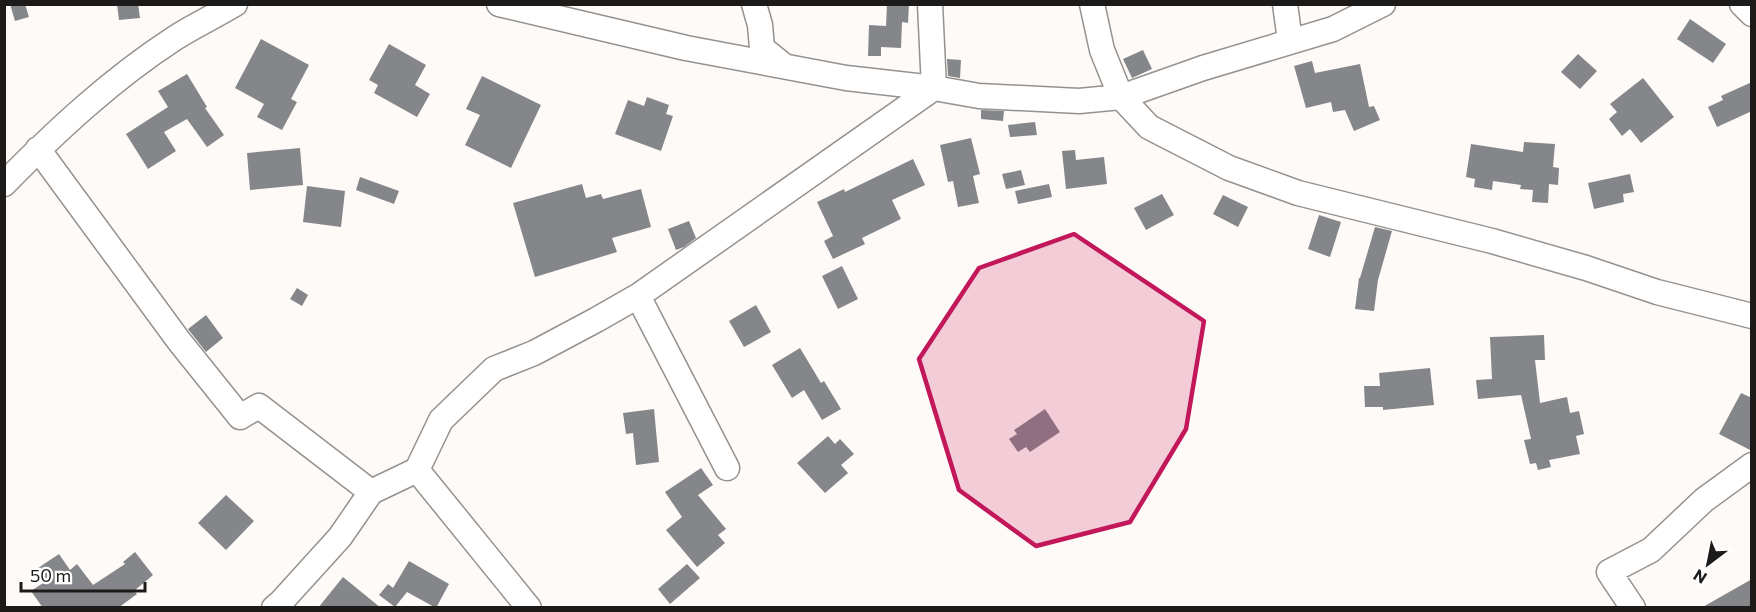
<svg xmlns="http://www.w3.org/2000/svg" width="1756" height="612" font-family="Commissioner,sans-serif">
	<style>
		.building { fill: #84868a }
		.lines { fill: none; stroke-linecap: round; stroke-linejoin: round }
		.minor-casing { stroke: #95918e; stroke-width: 27 }
		.minor { stroke: #fff; stroke-width: 24 }
		.marked { fill: #c2185b; fill-opacity: 0.2; stroke: #c2185b; stroke-width: 4.5; stroke-linejoin: round }
	</style>
	<rect width="100%" height="100%" fill="#fefaf7"/>
	<!-- building -->
	<path class="building" d="M10 4H25L29 17 15 21Z
		M117 4H138L140 18 119 20Z
		M887 4H909L908 23 902 22 901 48 881 47V56H868L869 25 886 26Z
		M1690 19 1726 44 1713 63 1677 39Z
		M261 39 309 65 291 99 297 102 282 130 257 117 264 104 235 88Z
		M389 44 426 65 415 85 430 94 417 117 374 93 378 85 369 80Z
		M1143 50 1152 69 1132 78 1123 59Z
		M1578 54 1597 71 1580 89 1561 72Z
		M947 59 961 60 960 78 948 76Z
		M1312 61 1315 73 1360 64 1369 107 1374 106 1380 120 1354 131 1345 110 1333 112 1331 102 1306 108 1294 66Z
		M187 74 207 107 205 108 224 135 207 147 187 119 164 132 176 151 148 169 126 134 168 107 158 91Z
		M482 76 541 105 511 168 465 145 480 115 466 109Z
		M1643 78 1674 117 1641 143 1630 129 1622 136 1609 119 1617 112 1610 104Z
		M1752 82V111L1717 127 1708 107 1723 100 1721 96Z
		M647 97 669 105 666 114 673 116 661 151 615 134 628 100 644 106Z
		M981 110 1004 111 1003 121 981 119Z
		M1035 122 1037 135 1010 137 1008 125Z
		M971 138 980 174 973 176 979 203 958 207 953 181 948 182 940 145Z
		M1524 142 1555 144 1553 167 1559 168 1558 185 1549 184 1548 203 1532 202 1533 190 1520 189 1521 185 1493 181 1492 190 1474 187 1475 179 1466 177 1471 144 1523 152Z
		M300 148 303 185 250 190 247 153Z
		M1075 150 1076 160 1104 157 1107 184 1066 189 1062 151Z
		M913 159 925 185 892 200 901 219 862 238 865 244 833 259 824 241 833 236 817 202 844 189 845 192Z
		M1021 170 1025 185 1006 189 1002 174Z
		M1630 174 1634 192 1623 194 1624 202 1594 209 1588 183Z
		M360 177 399 191 394 204 356 190Z
		M582 184 586 198 601 194 603 199 641 189 651 227 612 238 617 252 535 277 513 203Z
		M1049 184 1052 197 1018 204 1015 191Z
		M307 186 345 191 341 227 303 222Z
		M1162 194 1174 215 1146 230 1134 208Z
		M1223 195 1248 207 1238 227 1213 214Z
		M1319 215 1341 222 1330 257 1308 249Z
		M689 221 696 238 684 247 676 250 668 229Z
		M1375 227 1392 231 1378 280 1374 311 1355 309 1359 278H1360Z
		M842 266 858 299 838 309 822 276Z
		M297 288 308 295 302 306 290 299Z
		M756 305 771 332 744 347 729 321Z
		M206 315 223 338 206 352 188 329Z
		M1544 335 1545 360H1535L1540 403 1567 397 1570 413 1579 411 1584 434 1576 436 1580 454 1549 460 1551 467 1538 470 1536 463 1530 464 1524 440 1531 439 1521 395 1478 399 1476 380 1492 379 1490 337Z
		M800 348 821 383 824 381 841 409 822 420 804 390 792 398 772 365Z
		M1430 368 1434 405 1383 410V407H1365L1364 386H1380L1379 373Z
		M1741 393 1752 398V451L1719 434Z
		M654 409 659 462 636 465 633 433 626 434 623 413Z
		M1045 409 1060 432 1030 452 1026 447 1018 452 1009 439 1017 434 1014 430Z
		M828 436 835 444 840 439 854 454 841 465 848 473 825 493 797 463Z
		M701 468 713 485 698 495 726 529 718 535 725 543 697 567 666 530 682 517 665 492Z
		M226 495 254 521 226 550 198 523Z
		M135 552 153 575 134 591 137 594 118 608H43L31 591 46 581 38 568 59 554 70 570 77 564 93 585 125 564 123 562Z
		M409 561 449 584 436 608 407 592 395 607 379 595 388 584 393 588Z
		M687 564 700 578 670 604 658 589Z
		M343 577 381 608H318Z
		M1752 579V608H1701Z"/>
	<g class="lines">
		<defs>
			<path id="minor" d="M499 4 686 48 846 78 934 88 979 96 1079 101 1121 97 1203 68 1333 29 1383 4
				M754 4 760 25 762 48 783 65
				M1092 4 1102 50 1121 97 1149 127 1229 168 1298 193 1492 241 1586 268 1657 292 1752 316
				M1285 4 1290 41
				M1742 4 1752 14
				M38 149 179 341 240 417 259 406 371 492
				M4 184C57 130 112 79 175 38 194 26 215 16 235 4
				M638 296 727 468
				M417 470 529 608
				M274 608 281 602 340 537 371 492 417 470 441 420 494 369 534 353 596 320 638 296 934 88 930 4
				M1633 608 1609 572 1651 550 1704 500 1752 465"/>
		</defs>
		<!-- minor casing -->
		<use href="#minor" class="minor-casing"/>
		<!-- minor -->
		<use href="#minor" class="minor"/>
	</g>
	<!-- marked area -->
	<path class="marked" d="M1074 234 1204 321 1186 429 1130 522 1036 546 959 490 919 359 979 268Z"/>
	<!-- border -->
	<rect width="1756" height="612" fill="none" stroke="#1d1b1a" stroke-width="12"/>
	<!-- north arrow -->
	<g transform="translate(1708 564) rotate(212)" stroke="#ffffff" stroke-width="4.5" paint-order="stroke">
	<path d="M0-4.5L10 22L0 15L-10 22Z" fill="#1d1b1a"/>
	<text y="-9" font-size="16" font-weight="bold" text-anchor="middle" fill="#1d1b1a">N</text>
	</g>
	<!-- scale -->
	<path d="M21 582v9h124v-9" fill="none" stroke="#1d1b1a" stroke-width="3"/>
	<text x="30" y="582" font-size="18" fill="#1d1b1a" stroke="#ffffff" stroke-width="4.5" paint-order="stroke">50 m</text>
</svg>
